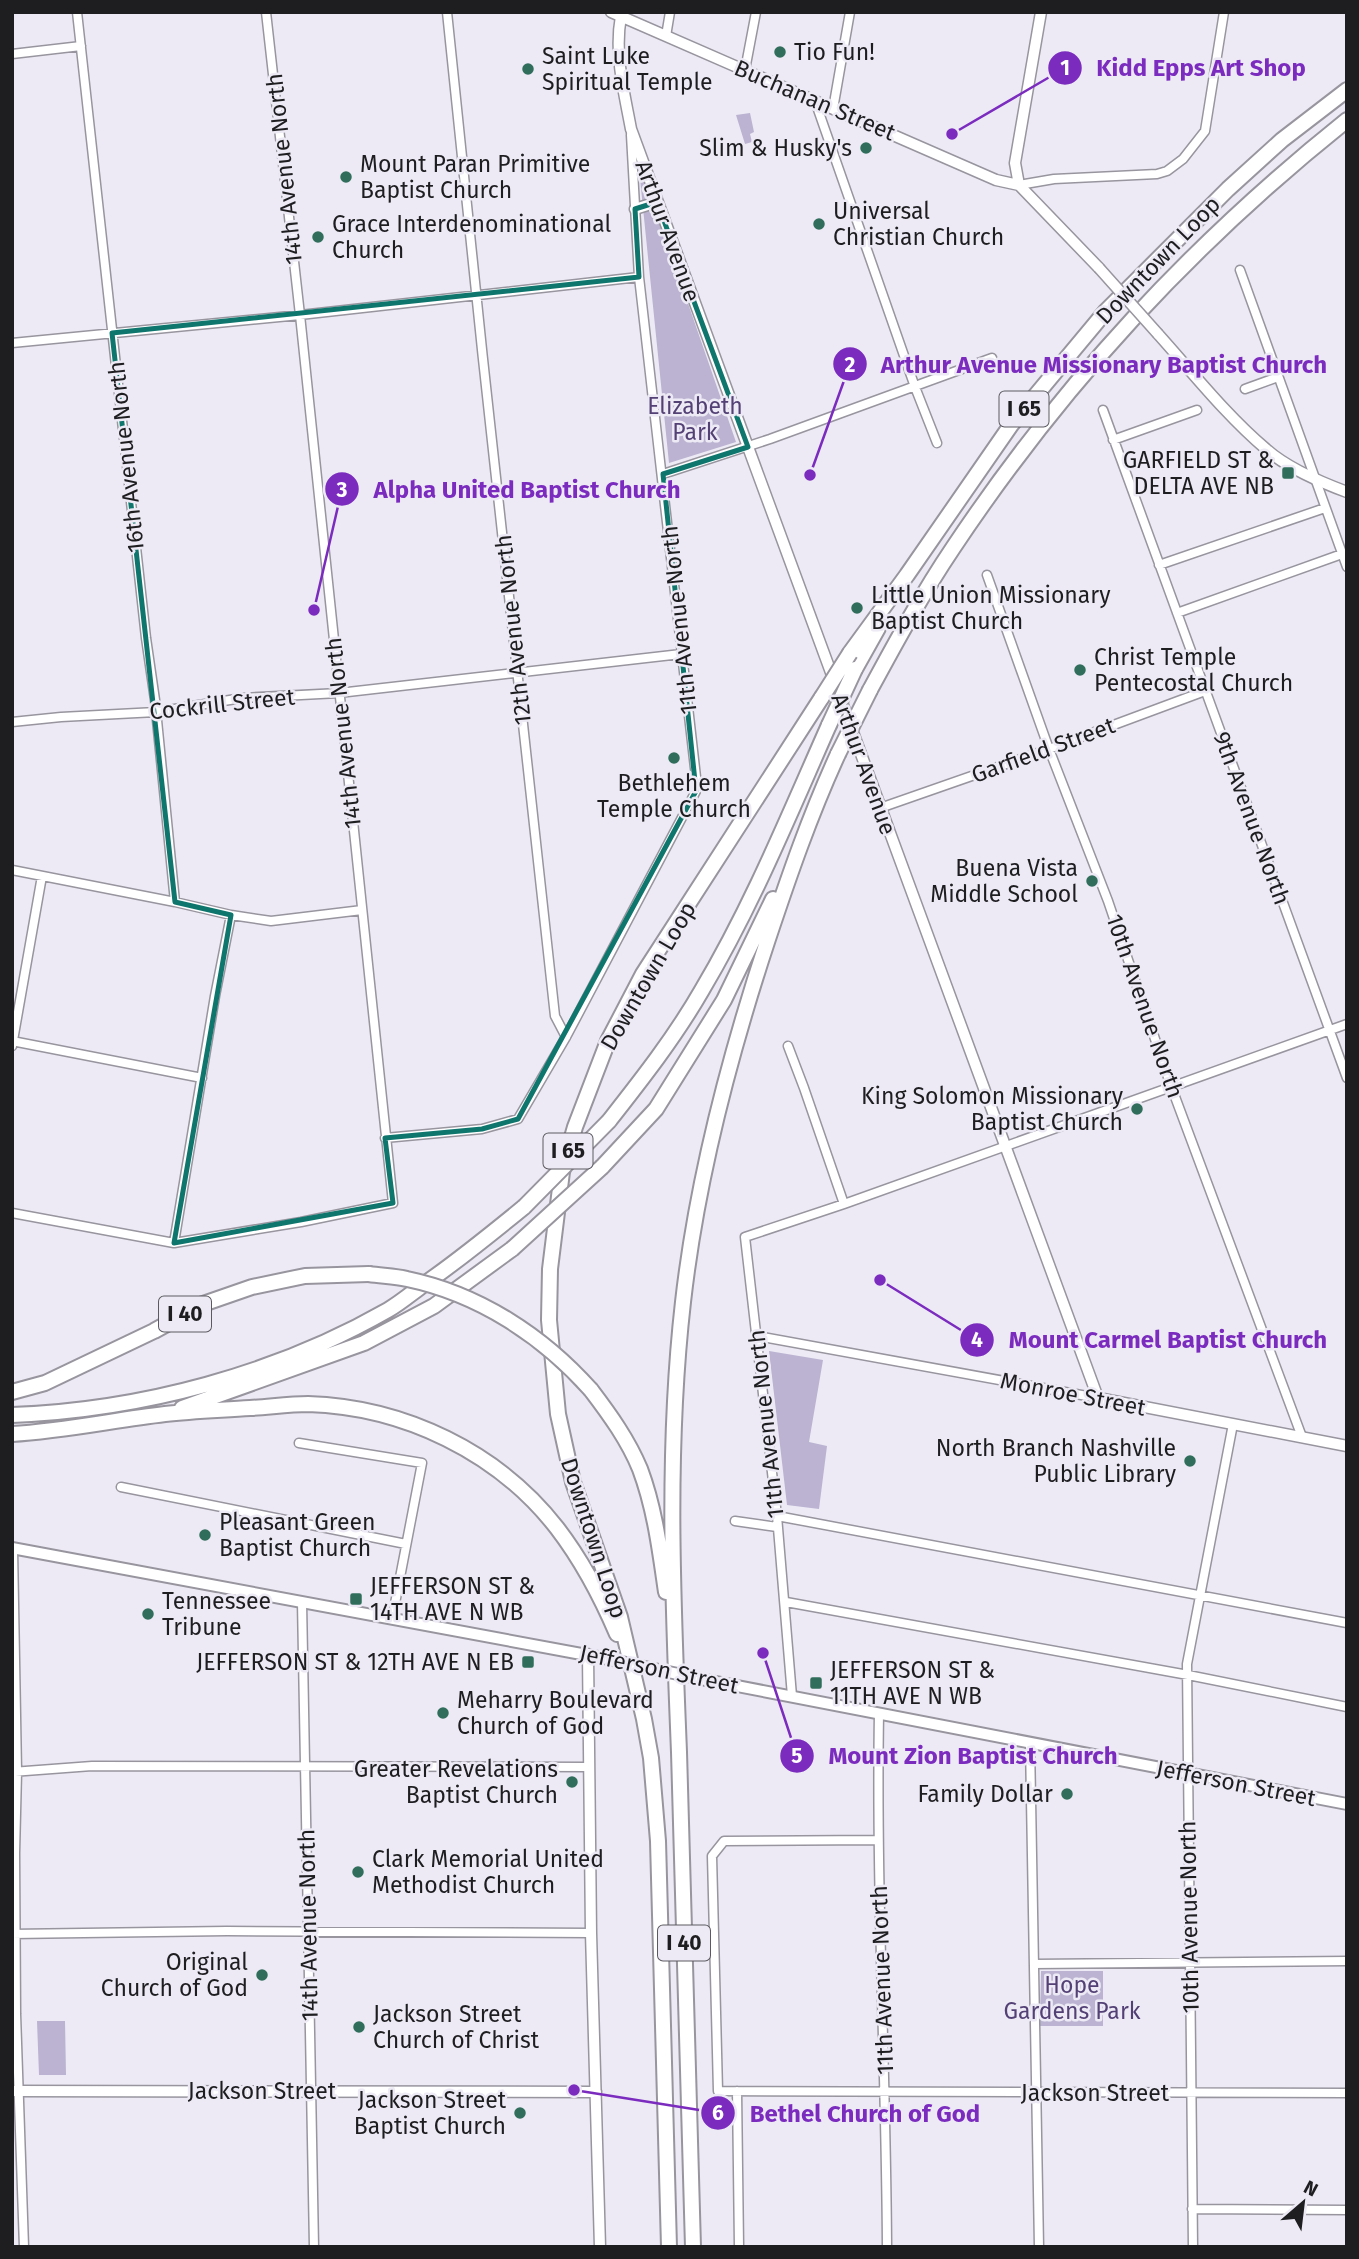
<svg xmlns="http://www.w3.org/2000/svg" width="1359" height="2259" font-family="'Fira Sans',sans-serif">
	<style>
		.green { fill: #bbb3d1 }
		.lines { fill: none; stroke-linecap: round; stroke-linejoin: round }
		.minor-casing { stroke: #98959f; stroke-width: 11 }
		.tertiary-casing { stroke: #98959f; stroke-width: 13 }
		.secondary-casing { stroke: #98959f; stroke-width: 14 }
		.motorway-casing { stroke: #98959f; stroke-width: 18 }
		.minor { stroke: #fff; stroke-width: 8 }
		.tertiary { stroke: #fff; stroke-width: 10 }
		.secondary { stroke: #fff; stroke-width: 10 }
		.motorway { stroke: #fff; stroke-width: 14 }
		.tertiary-bridge-casing { stroke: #98959f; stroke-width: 13; stroke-linecap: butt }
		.secondary-bridge-casing { stroke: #98959f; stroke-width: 14; stroke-linecap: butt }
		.motorway-bridge-casing { stroke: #98959f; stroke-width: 18; stroke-linecap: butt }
		.tertiary-bridge { stroke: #fff; stroke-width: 10 }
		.secondary-bridge { stroke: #fff; stroke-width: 10 }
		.motorway-bridge { stroke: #fff; stroke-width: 14 }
		.marked { fill: none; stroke: #0f766e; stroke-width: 5; stroke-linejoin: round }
		.poi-dot { fill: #306e5b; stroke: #edeaf5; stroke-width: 2.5 }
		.labels { text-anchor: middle; stroke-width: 5; stroke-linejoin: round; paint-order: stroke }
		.shield { fill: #edeaf5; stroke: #5c5a60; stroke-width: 2 }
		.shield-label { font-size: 21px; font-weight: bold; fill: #1e1d20 }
		.poi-label { font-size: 23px; fill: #1e1d20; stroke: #edeaf5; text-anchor: start }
		.street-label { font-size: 23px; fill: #1e1d20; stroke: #edeaf5 }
		.park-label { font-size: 23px; fill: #534176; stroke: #edeaf5 }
		.leader { fill: none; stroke: #7b2cbf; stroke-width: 2.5 }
		.callout-dot { fill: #7b2cbf; stroke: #edeaf5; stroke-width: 2.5 }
		.mark-label { font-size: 21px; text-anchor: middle; font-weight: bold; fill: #fff }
		.callout-label { font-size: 24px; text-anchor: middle; font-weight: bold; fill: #7b2cbf; stroke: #edeaf5; stroke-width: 5; stroke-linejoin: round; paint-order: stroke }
	</style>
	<rect width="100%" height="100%" fill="#edeaf5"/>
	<!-- green -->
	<path class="green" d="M750 113 754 132 750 134 752 142 745 144 736 115Z
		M638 159 736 442 669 463Z
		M769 1351 823 1360 809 1442 827 1446 819 1509 787 1505Z
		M1041 1971H1103V2026H1040Z
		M37 2021H65L66 2075H39Z"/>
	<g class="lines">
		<defs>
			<path id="minor" d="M77 12 146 638 155 700 175 902
				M447 12C480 347 519 681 555 1016L566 1037
				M666 36 670 12
				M12 54 81 46
				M745 70 756 12
				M815 101 915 387 937 443
				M833 109 850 12
				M1019 185 1054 179 1157 174 1167 171 1183 159 1205 131 1224 12
				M1240 270 1347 567
				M12 343 300 315 639 277
				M1245 389 1278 377
				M1103 410 1347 1078
				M1113 440 1197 410
				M663 474 770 439 992 358
				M1159 565 1325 508
				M987 575 1049 749 1108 901 1171 1086 1302 1437
				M1177 613 1342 554
				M12 722 61 717 156 712 242 698 339 693 681 654
				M880 808 1049 749 1205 691
				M12 870 175 902 231 915 271 921 362 910
				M12 1041 202 1078
				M12 1046 42 876
				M788 1046 804 1088 844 1204
				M385 1138 482 1129 518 1119 566 1037 696 791V777L639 277 631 135
				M12 1213 174 1243 301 1222 393 1203 300 315 266 12
				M174 1243 215 996 231 915
				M757 1336 1098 1398
				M299 1443 422 1463 392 1619
				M121 1487 406 1544
				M777 1516 1347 1623
				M735 1521 777 1527
				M13 1548 17 1772 15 1853 16 2014 24 2247
				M302 1602 314 2247
				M786 1602 1188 1675 1347 1707
				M792 1696 777 1516 745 1237 844 1204 1347 1024
				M879 1713C876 1891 886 2069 887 2247
				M1030 1743 1039 2247
				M12 1772 92 1766 589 1767
				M877 1840 724 1841 712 1856 718 2091 1347 2093
				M12 1934 227 1931 591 1933
				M1034 1964 1347 1961
				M737 2091 739 2247
				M1192 2209 1347 2210
				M1193 2247 1187 1664 1233 1424"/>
			<path id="tertiary" d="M611 12 996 180 1019 185
				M621 16C614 54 624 91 631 129L1098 1398 1347 1446
				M1019 185 1015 163 1041 12
				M1019 185 1099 268
				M635 209 657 202
				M1158 334C1193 373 1226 415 1266 449 1287 468 1320 482 1347 492
				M588 1654 591 1933 600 2247
				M12 2091 596 2092"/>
			<path id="secondary" d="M12 1548 603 1658
				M706 1680 1347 1804"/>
			<path id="motorway" d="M850 653 907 575 1011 425 1106 311 1228 189 1282 140 1347 90
				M855 669 878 628
				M870 690C896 642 922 594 953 548 1063 383 1192 244 1347 120
				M609 1121C642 1079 675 1037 702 990 752 906 789 815 829 725
				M602 1167 656 1109 724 1000 773 899
				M591 1390C610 1415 628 1440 640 1469 655 1509 660 1551 666 1592
				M12 1392 45 1383 154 1331 203 1304 252 1287 305 1276 369 1274
				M182 1408 364 1343 434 1306 512 1249
				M12 1415C142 1410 276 1374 388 1310 400 1303 412 1293 423 1285 458 1261 491 1234 524 1207
				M12 1434C64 1431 114 1420 165 1414 193 1411 222 1410 250 1408 269 1407 289 1404 308 1404 404 1407 498 1452 557 1528 580 1558 602 1599 617 1634
				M669 2247 658 1841 651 1758 644 1719 620 1617 573 1482 558 1414 549 1320 550 1269 562 1172 575 1127 608 1041 643 974 822 697
				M693 2247C689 2082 685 1917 679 1752 673 1602 666 1451 683 1302 697 1178 729 1057 768 939 789 876 810 815 838 754"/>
		</defs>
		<!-- minor casing -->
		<use href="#minor" class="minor-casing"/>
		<!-- tertiary casing -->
		<use href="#tertiary" class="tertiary-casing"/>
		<!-- secondary casing -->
		<use href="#secondary" class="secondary-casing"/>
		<!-- motorway casing -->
		<use href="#motorway" class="motorway-casing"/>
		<!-- minor -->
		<use href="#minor" class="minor"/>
		<!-- tertiary -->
		<use href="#tertiary" class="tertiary"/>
		<!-- secondary -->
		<use href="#secondary" class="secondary"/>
		<!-- motorway -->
		<use href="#motorway" class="motorway"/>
		<defs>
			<path id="tertiary-bridge" d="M1099 268 1158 334"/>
			<path id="secondary-bridge" d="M603 1658 706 1680"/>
			<path id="motorway-bridge" d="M822 697 850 653
				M829 725 855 669
				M838 754 870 690
				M524 1207 609 1121
				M512 1249 602 1167
				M369 1274C382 1276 395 1276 407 1279 479 1294 543 1336 591 1390"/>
		</defs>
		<!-- tertiary-bridge casing -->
		<use href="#tertiary-bridge" class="tertiary-bridge-casing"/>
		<!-- secondary-bridge casing -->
		<use href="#secondary-bridge" class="secondary-bridge-casing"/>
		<!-- motorway-bridge casing -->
		<use href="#motorway-bridge" class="motorway-bridge-casing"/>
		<!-- tertiary-bridge -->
		<use href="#tertiary-bridge" class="tertiary-bridge"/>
		<!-- secondary-bridge -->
		<use href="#secondary-bridge" class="secondary-bridge"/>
		<!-- motorway-bridge -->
		<use href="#motorway-bridge" class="motorway-bridge"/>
	</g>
	<!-- marked area -->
	<path class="marked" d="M657 202 748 447 663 474 696 791 518 1119 482 1129 385 1138 393 1203 174 1243 231 915 175 902 112 333 639 277 635 209Z"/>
	<!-- markers -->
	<g class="poi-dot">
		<circle cx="780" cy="52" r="7"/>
		<circle cx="528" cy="69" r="7"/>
		<circle cx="866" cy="148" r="7"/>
		<circle cx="346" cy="177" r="7"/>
		<circle cx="819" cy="224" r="7"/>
		<circle cx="318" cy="237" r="7"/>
		<rect x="1281" y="466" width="14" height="14" rx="3.5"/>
		<circle cx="857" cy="608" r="7"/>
		<circle cx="1080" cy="670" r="7"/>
		<circle cx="674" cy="758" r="7"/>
		<circle cx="1092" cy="881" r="7"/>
		<circle cx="1137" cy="1109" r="7"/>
		<circle cx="1190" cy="1461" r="7"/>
		<circle cx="205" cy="1535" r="7"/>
		<rect x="349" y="1592" width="14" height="14" rx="3.5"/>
		<circle cx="148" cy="1614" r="7"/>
		<rect x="521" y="1655" width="14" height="14" rx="3.5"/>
		<rect x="809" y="1676" width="14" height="14" rx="3.5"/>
		<circle cx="443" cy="1713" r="7"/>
		<circle cx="572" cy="1782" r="7"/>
		<circle cx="1067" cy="1794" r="7"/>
		<circle cx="358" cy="1872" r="7"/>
		<circle cx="262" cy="1975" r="7"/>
		<circle cx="359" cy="2027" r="7"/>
		<circle cx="520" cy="2113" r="7"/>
	</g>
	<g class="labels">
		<!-- shield labels -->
		<g class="shield">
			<rect x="999.5" y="391.5" width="49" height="35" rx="5"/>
			<rect x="543.5" y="1133.5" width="49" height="35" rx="5"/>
			<rect x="159" y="1296.5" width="52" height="35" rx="5"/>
			<rect x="658" y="1925.5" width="52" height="35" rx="5"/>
		</g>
		<g class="shield-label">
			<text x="1024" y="416">I 65</text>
			<text x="568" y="1158">I 65</text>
			<text x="185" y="1321">I 40</text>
			<text x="684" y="1950">I 40</text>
		</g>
		<!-- poi labels -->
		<g class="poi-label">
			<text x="794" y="60">Tio Fun!</text>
			<text x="542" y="64">Saint Luke<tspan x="542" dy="26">Spiritual Temple</tspan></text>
			<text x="852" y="156" text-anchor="end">Slim &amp; Husky's</text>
			<text x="360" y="172">Mount Paran Primitive<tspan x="360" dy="26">Baptist Church</tspan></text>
			<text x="833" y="219">Universal<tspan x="833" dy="26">Christian Church</tspan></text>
			<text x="332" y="232">Grace Interdenominational<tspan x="332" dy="26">Church</tspan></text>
			<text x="1274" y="468" text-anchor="end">GARFIELD ST &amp;<tspan x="1274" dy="26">DELTA AVE NB</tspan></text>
			<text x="871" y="603">Little Union Missionary<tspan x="871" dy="26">Baptist Church</tspan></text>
			<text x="1094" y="665">Christ Temple<tspan x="1094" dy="26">Pentecostal Church</tspan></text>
			<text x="674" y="791" text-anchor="middle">Bethlehem<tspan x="674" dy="26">Temple Church</tspan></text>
			<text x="1078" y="876" text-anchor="end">Buena Vista<tspan x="1078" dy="26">Middle School</tspan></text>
			<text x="1123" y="1104" text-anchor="end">King Solomon Missionary<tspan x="1123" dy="26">Baptist Church</tspan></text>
			<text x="1176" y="1456" text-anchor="end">North Branch Nashville<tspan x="1176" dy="26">Public Library</tspan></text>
			<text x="219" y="1530">Pleasant Green<tspan x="219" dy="26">Baptist Church</tspan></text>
			<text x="370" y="1594">JEFFERSON ST &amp;<tspan x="370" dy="26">14TH AVE N WB</tspan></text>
			<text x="162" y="1609">Tennessee<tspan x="162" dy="26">Tribune</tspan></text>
			<text x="514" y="1670" text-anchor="end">JEFFERSON ST &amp; 12TH AVE N EB</text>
			<text x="830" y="1678">JEFFERSON ST &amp;<tspan x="830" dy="26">11TH AVE N WB</tspan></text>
			<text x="457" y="1708">Meharry Boulevard<tspan x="457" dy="26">Church of God</tspan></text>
			<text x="558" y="1777" text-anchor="end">Greater Revelations<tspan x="558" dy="26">Baptist Church</tspan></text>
			<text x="1053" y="1802" text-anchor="end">Family Dollar</text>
			<text x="372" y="1867">Clark Memorial United<tspan x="372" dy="26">Methodist Church</tspan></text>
			<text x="248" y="1970" text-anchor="end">Original<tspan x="248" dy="26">Church of God</tspan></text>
			<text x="373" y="2022">Jackson Street<tspan x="373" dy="26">Church of Christ</tspan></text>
			<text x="506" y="2108" text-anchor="end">Jackson Street<tspan x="506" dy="26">Baptist Church</tspan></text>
		</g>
		<!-- street labels -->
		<g class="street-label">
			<text transform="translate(815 100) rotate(23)" y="8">Buchanan Street</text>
			<text transform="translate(284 169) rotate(-96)" y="8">14th Avenue North</text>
			<text transform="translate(668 231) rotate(70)" y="8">Arthur Avenue</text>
			<text transform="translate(1158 260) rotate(-46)" y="8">Downtown Loop</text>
			<text transform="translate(126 457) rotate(-96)" y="8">16th Avenue North</text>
			<text transform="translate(679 620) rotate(-96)" y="8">11th Avenue North</text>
			<text transform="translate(513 630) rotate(-96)" y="8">12th Avenue North</text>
			<text transform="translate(222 704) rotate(-6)" y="8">Cockrill Street</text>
			<text transform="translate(343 733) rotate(-96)" y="8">14th Avenue North</text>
			<text transform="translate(1043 750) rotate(-20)" y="8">Garfield Street</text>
			<text transform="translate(864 764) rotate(70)" y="8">Arthur Avenue</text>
			<text transform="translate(1252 818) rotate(70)" y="8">9th Avenue North</text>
			<text transform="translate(648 976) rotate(-60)" y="8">Downtown Loop</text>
			<text transform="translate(1145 1006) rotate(71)" y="8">10th Avenue North</text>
			<text transform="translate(1073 1394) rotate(11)" y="8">Monroe Street</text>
			<text transform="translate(766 1424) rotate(-96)" y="8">11th Avenue North</text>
			<text transform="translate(594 1538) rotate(72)" y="8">Downtown Loop</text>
			<text transform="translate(659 1669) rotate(12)" y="8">Jefferson Street</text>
			<text transform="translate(1236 1783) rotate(11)" y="8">Jefferson Street</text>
			<text transform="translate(1189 1917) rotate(-91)" y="8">10th Avenue North</text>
			<text transform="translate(308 1925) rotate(-91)" y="8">14th Avenue North</text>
			<text transform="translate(882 1980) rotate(-92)" y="8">11th Avenue North</text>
			<text x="262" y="2099">Jackson Street</text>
			<text x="1095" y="2101">Jackson Street</text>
		</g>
		<!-- park labels -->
		<g class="park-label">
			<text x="695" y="414">Elizabeth<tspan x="695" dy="26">Park</tspan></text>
			<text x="1072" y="1993">Hope<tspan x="1072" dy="26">Gardens Park</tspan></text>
		</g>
	</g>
	<!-- callouts -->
	<path class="leader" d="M952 134L1065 68M810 475L850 364M314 610L342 489M880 1280L977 1340M763 1653L797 1756M574 2090L718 2113"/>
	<g class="callout-dot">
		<circle cx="952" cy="134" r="7"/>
		<circle cx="810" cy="475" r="7"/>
		<circle cx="314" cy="610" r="7"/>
		<circle cx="880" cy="1280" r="7"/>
		<circle cx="763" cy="1653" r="7"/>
		<circle cx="574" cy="2090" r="7"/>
		<circle cx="1065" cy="68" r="18"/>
		<circle cx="850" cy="364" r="18"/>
		<circle cx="342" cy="489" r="18"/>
		<circle cx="977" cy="1340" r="18"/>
		<circle cx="797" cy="1756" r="18"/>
		<circle cx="718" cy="2113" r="18"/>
	</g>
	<g class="mark-label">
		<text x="1065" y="75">1</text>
		<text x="850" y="372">2</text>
		<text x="342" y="497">3</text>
		<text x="977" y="1347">4</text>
		<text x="797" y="1763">5</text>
		<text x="718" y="2120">6</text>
	</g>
	<g class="callout-label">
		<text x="1201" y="76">Kidd Epps Art Shop</text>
		<text x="1104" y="373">Arthur Avenue Missionary Baptist Church</text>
		<text x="527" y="498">Alpha United Baptist Church</text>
		<text x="1168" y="1348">Mount Carmel Baptist Church</text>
		<text x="973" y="1764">Mount Zion Baptist Church</text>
		<text x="865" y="2122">Bethel Church of God</text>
	</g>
	<!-- border -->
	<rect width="1359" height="2259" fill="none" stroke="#1e1d20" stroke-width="28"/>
	<!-- north arrow -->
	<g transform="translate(1303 2203) rotate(28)" stroke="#edeaf5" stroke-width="5" paint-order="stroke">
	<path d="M0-5L12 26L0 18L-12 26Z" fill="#1e1d20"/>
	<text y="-10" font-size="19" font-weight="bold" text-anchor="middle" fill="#1e1d20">N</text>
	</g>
</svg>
